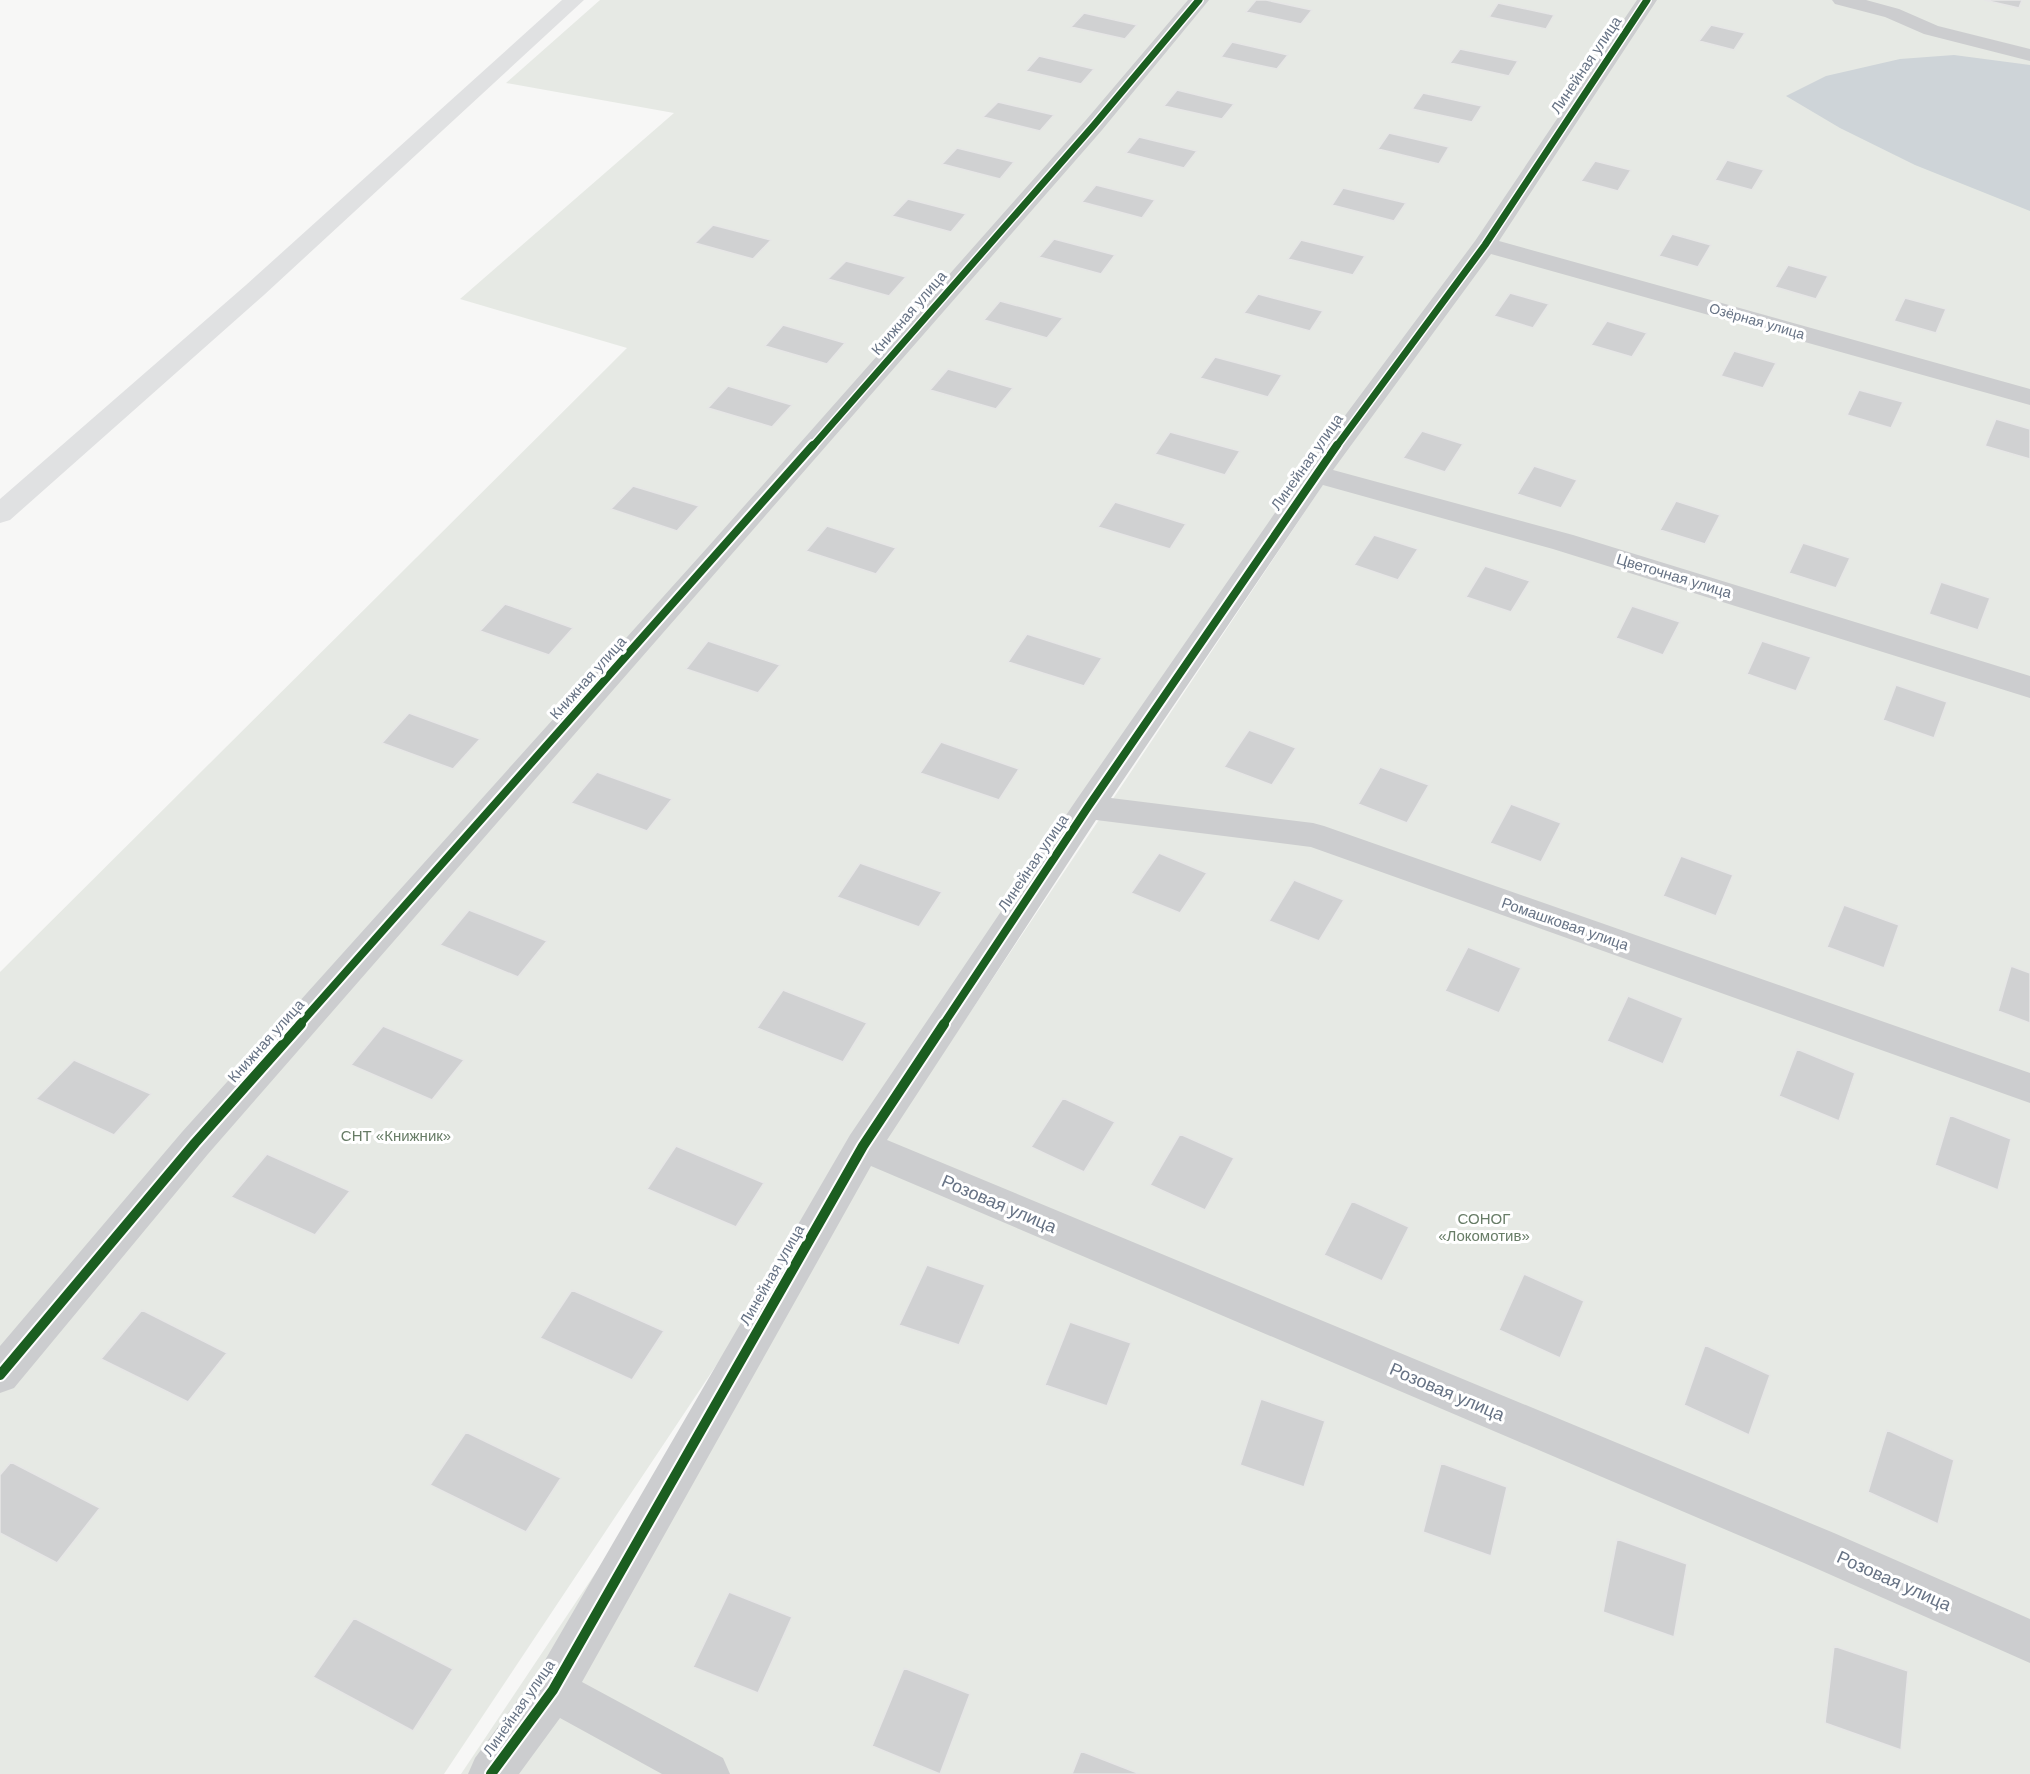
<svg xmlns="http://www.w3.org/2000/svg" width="2030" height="1774" font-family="Arial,sans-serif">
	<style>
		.green { fill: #e6e9e4 }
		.water { fill: #ced4d8 }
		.building { fill: #d0d1d2; stroke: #e6e6e6; stroke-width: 1.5 }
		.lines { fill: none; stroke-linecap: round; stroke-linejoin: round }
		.minor { fill: #cccdcf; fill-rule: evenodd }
		.trunk { fill: #e0e1e2; fill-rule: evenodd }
		.cycleway-far2-casing { stroke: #fff; stroke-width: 10 }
		.cycleway-far1-casing { stroke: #fff; stroke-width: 12 }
		.cycleway-casing { stroke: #fff; stroke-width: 14 }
		.cycleway-far2 { stroke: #1b5e20; stroke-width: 7 }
		.cycleway-far1 { stroke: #1b5e20; stroke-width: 8 }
		.cycleway { stroke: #1b5e20; stroke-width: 10 }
		.labels { text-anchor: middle; stroke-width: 6; stroke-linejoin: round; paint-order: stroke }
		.far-street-label { font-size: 14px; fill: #677385; stroke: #fff }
		.street-label { font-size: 15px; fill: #677385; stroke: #fff }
		.park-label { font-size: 15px; fill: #677c66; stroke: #fff }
		.near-street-label { font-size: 18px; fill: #677385; stroke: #fff }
	</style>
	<rect width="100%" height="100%" fill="#f7f7f6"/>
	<!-- green -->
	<path class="green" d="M600 0H1646L1088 807 444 1774H0V972L627 348 460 299 674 113 506 83Z
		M1647 0H2030V1774H461Z"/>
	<!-- water -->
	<path class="water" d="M1954 55 2030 65V211L1915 165 1840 128 1786 96 1826 76 1900 59Z"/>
	<!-- building -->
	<path class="building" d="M1256 0H1266L1312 10 1301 24 1246 12Z
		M1984 0H2022L2019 8Z
		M1498 3 1554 15 1546 29 1489 17Z
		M1084 13 1137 25 1125 39 1071 27Z
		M1711 25 1745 33 1734 50 1699 41Z
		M1232 42 1288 55 1277 69 1221 57Z
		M1460 49 1518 61 1509 76 1450 63Z
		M1039 56 1094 69 1081 84 1026 71Z
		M1177 90 1234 104 1222 119 1164 106Z
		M1423 93 1482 106 1472 122 1412 109Z
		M998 102 1054 115 1040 131 983 117Z
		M1389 133 1449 147 1439 164 1378 149Z
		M1139 137 1197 151 1184 168 1126 153Z
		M957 148 1014 162 1000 179 942 164Z
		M1727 160 1764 170 1752 190 1715 180Z
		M1595 161 1631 170 1618 191 1581 181Z
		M1096 185 1155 200 1142 218 1082 202Z
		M1343 188 1406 203 1394 221 1332 205Z
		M908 199 966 214 951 232 892 216Z
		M713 225 771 240 753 259 695 243Z
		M1672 234 1711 245 1698 267 1659 256Z
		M1054 239 1115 255 1101 274 1039 257Z
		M1301 240 1365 256 1353 275 1288 259Z
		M846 261 906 277 889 296 828 279Z
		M1788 265 1828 276 1816 299 1775 287Z
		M1510 293 1549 304 1533 328 1494 316Z
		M1258 294 1323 311 1310 331 1244 313Z
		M1905 298 1946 309 1936 333 1894 321Z
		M1000 301 1063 318 1047 338 984 320Z
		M1607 321 1647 333 1632 357 1591 345Z
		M783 325 845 343 827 364 765 346Z
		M1734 351 1776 363 1763 388 1721 376Z
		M1215 357 1282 375 1268 397 1200 378Z
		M948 369 1013 388 996 409 930 390Z
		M728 386 792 405 772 427 708 408Z
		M1859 390 1903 402 1891 428 1847 415Z
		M1996 419 2030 429V459L1985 446Z
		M1422 431 1463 444 1445 472 1403 458Z
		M1170 432 1240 451 1225 475 1155 454Z
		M1534 466 1577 480 1561 508 1517 494Z
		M633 486 699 506 677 531 611 509Z
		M1676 501 1720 515 1705 544 1660 530Z
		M1115 502 1186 524 1170 549 1098 527Z
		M827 526 896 548 876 574 806 551Z
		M1374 535 1418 549 1398 580 1354 565Z
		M1803 543 1850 558 1836 588 1789 573Z
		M1485 566 1530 581 1511 612 1466 597Z
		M1941 582 1990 598 1978 630 1929 614Z
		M505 604 573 628 549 655 480 631Z
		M1632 606 1680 622 1663 655 1616 638Z
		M1027 634 1102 658 1084 686 1008 662Z
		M708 641 780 665 758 693 686 669Z
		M1762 641 1811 657 1796 691 1747 674Z
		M1896 685 1947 702 1934 738 1883 720Z
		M409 713 480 739 453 769 382 743Z
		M1249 730 1296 748 1272 785 1224 767Z
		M941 742 1019 769 999 800 920 773Z
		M1380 767 1429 785 1407 823 1358 804Z
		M597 772 672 799 647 831 571 803Z
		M1511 804 1561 823 1541 862 1490 843Z
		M1159 853 1207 873 1180 913 1131 893Z
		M1681 856 1733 875 1716 916 1663 896Z
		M860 863 942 892 919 927 837 897Z
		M1294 880 1344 900 1319 941 1269 921Z
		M1844 905 1899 925 1884 968 1827 947Z
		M469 910 547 941 518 977 440 945Z
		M1468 947 1521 968 1499 1013 1445 991Z
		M2011 966 2030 973V1023L1998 1011Z
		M783 990 867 1023 843 1062 757 1028Z
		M1628 996 1683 1018 1663 1064 1607 1041Z
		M383 1026 464 1060 432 1100 351 1065Z
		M1797 1049 1855 1073 1839 1121 1779 1096Z
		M74 1060 151 1094 114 1135 36 1099Z
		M1063 1098 1115 1122 1084 1172 1031 1147Z
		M1950 1115 2011 1139 1998 1190 1935 1165Z
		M1180 1134 1234 1158 1205 1210 1150 1185Z
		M676 1146 764 1183 736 1227 647 1189Z
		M267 1154 350 1191 315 1235 231 1197Z
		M1352 1201 1409 1227 1382 1281 1324 1255Z
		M927 1265 985 1285 959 1345 899 1325Z
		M1524 1274 1584 1301 1560 1358 1499 1330Z
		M572 1290 664 1331 632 1380 540 1338Z
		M142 1310 227 1353 188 1402 101 1359Z
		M1070 1322 1131 1343 1107 1406 1045 1385Z
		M1705 1345 1770 1375 1749 1435 1684 1405Z
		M1261 1399 1325 1421 1304 1487 1240 1465Z
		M1887 1430 1954 1460 1938 1524 1868 1492Z
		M466 1432 561 1478 526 1532 430 1485Z
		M11 1462 100 1508 57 1563 0 1533V1475Z
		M1441 1463 1507 1487 1491 1556 1423 1532Z
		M1617 1539 1687 1564 1674 1637 1603 1612Z
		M729 1592 792 1617 758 1693 693 1667Z
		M354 1618 453 1669 413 1731 313 1677Z
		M1834 1646 1908 1671 1901 1750 1825 1723Z
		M904 1668 970 1694 940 1774 872 1746Z
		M1081 1751 1140 1774H1072Z"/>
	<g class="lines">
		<!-- minor -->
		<path class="minor" d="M1188 0H1209L1102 130 208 1154 14 1388 0 1393V1346L182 1132 707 548 1086 120Z
			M1637 0H1657L1499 241 2030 389V405L1491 254 1333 470 1573 535 2030 676V698L1553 549 1323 485 1111 798 1313 823 1324 826 2030 1073V1103L1311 847 1096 820 887 1140 1834 1533 2030 1619V1663L1804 1563 871 1166 582 1682 723 1758 730 1774H662L560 1718 519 1774H468L475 1758 537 1674 850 1135 1077 799 1306 468 1475 241Z
			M1832 0H1866L1899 9 1938 26 2030 49V61L1924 34 1885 17 1835 4Z"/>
		<!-- trunk -->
		<path class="trunk" d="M562 0H584L264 295 10 520 0 523V499L246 285Z"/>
		<defs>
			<path id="cycleway-far2" d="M812 447 1094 125 1199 0
				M1336 447 1485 245 1647 0"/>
			<path id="cycleway-far1" d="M299 1025 813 445
				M943 1025 1088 807 1337 445"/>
			<path id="cycleway" d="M0 1375 195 1143 301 1024
				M491 1774 553 1690 863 1146 944 1024"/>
		</defs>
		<!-- cycleway-far2 casing -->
		<use href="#cycleway-far2" class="cycleway-far2-casing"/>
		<!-- cycleway-far1 casing -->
		<use href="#cycleway-far1" class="cycleway-far1-casing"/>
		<!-- cycleway casing -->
		<use href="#cycleway" class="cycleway-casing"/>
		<!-- cycleway-far2 -->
		<use href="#cycleway-far2" class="cycleway-far2"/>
		<!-- cycleway-far1 -->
		<use href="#cycleway-far1" class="cycleway-far1"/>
		<!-- cycleway -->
		<use href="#cycleway" class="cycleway"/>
	</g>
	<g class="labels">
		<!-- far-street labels -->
		<g class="far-street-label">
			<text transform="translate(1757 321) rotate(16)" y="5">Озёрная улица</text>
		</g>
		<!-- street labels -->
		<g class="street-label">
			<text transform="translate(1586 65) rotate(-56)" y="5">Линейная улица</text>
			<text transform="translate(909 313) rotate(-49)" y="5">Книжная улица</text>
			<text transform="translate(1307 462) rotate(-55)" y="5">Линейная улица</text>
			<text transform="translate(1674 576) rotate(17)" y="5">Цветочная улица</text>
			<text transform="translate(588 678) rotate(-48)" y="5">Книжная улица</text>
			<text transform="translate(1033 863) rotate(-56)" y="5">Линейная улица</text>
			<text transform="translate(1565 924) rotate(19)" y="5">Ромашковая улица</text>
			<text transform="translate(266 1041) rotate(-48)" y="5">Книжная улица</text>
			<text transform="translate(772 1275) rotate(-60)" y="5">Линейная улица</text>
			<text transform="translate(519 1708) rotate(-55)" y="5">Линейная улица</text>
		</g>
		<!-- park labels -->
		<g class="park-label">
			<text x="396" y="1141">СНТ «Книжник»</text>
			<text x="1484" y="1224">СОНОГ<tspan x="1484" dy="17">«Локомотив»</tspan></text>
		</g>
		<!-- near-street labels -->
		<g class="near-street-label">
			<text transform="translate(999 1204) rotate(23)" y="6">Розовая улица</text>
			<text transform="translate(1447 1392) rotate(23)" y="6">Розовая улица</text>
			<text transform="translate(1894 1581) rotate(24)" y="6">Розовая улица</text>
		</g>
	</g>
</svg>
